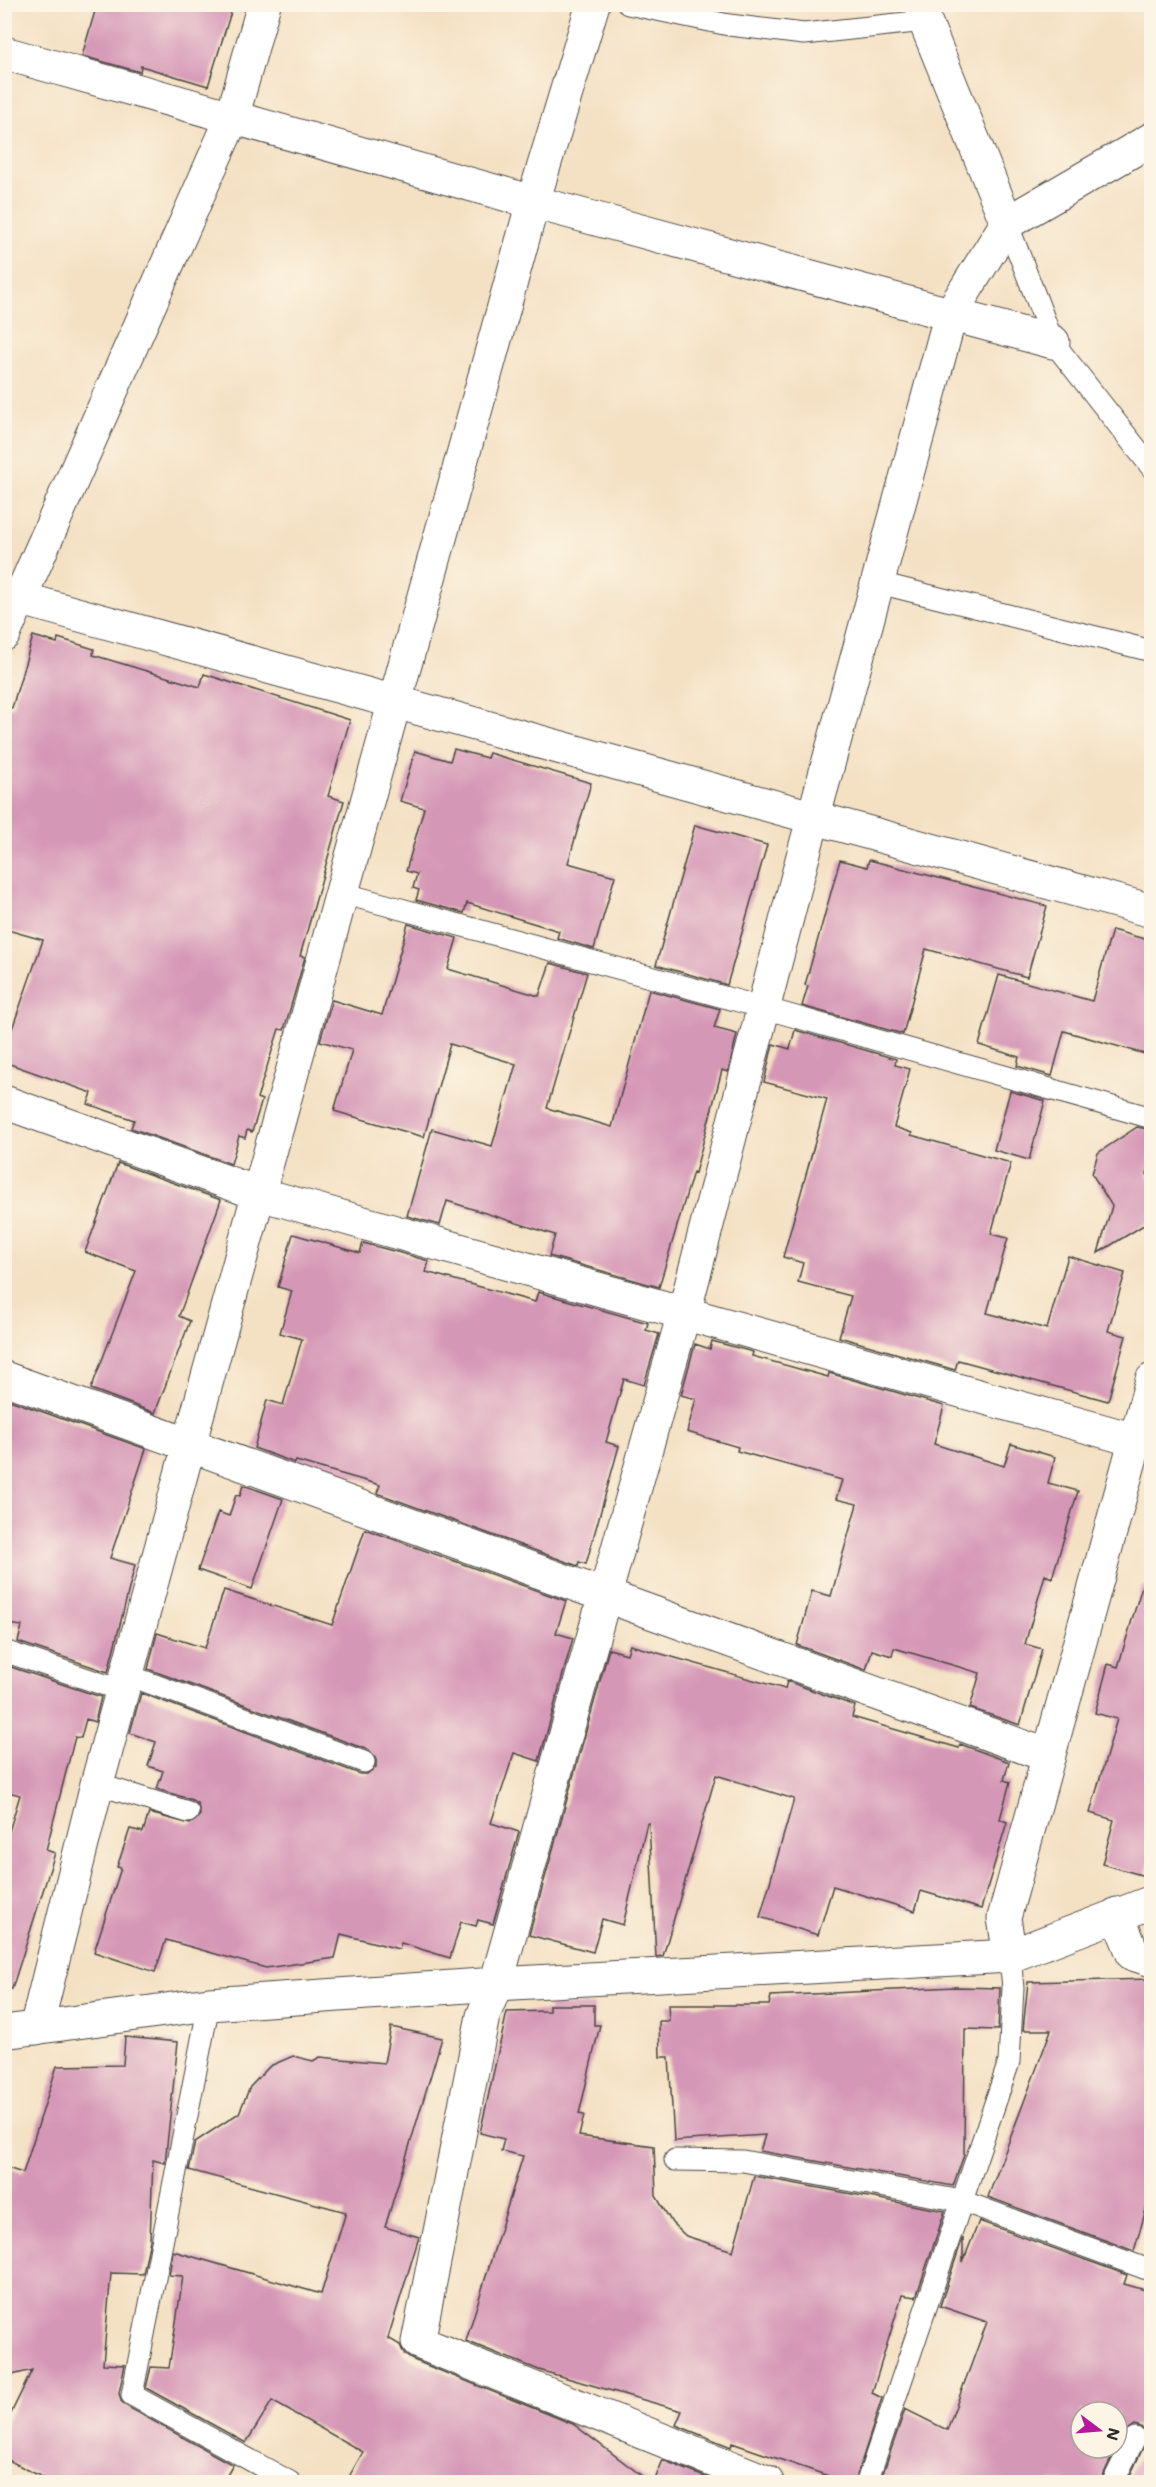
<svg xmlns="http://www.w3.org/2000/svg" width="1156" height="2487" font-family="Mali,sans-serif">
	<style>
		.building { fill: #d597b6 }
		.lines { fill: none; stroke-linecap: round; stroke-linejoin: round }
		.service-casing { stroke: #494642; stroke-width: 23 }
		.minor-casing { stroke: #494642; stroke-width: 35 }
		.tertiary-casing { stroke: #494642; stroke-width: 35 }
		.service { stroke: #fff; stroke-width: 21 }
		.minor { stroke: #fff; stroke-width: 33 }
		.tertiary { stroke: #fff; stroke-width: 33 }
	</style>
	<rect width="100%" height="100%" fill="#fcf5e5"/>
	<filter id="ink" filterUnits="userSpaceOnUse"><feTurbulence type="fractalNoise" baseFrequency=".0167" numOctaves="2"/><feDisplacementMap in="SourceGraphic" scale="12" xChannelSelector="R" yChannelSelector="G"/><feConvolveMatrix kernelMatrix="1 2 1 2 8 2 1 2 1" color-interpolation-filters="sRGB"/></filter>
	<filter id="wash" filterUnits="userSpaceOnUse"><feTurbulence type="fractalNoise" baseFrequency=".008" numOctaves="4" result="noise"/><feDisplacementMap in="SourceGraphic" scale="24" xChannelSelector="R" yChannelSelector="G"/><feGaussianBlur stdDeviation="1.35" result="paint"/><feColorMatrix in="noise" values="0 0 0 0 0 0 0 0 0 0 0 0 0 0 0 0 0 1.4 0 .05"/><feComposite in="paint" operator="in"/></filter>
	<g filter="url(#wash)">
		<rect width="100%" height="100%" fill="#f4e1c4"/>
		<g id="blocks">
			<!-- building -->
			<path class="building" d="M97 4H208L231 12 208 86 141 66 140 72 82 56Z
				M33 636 57 643 58 638 94 649 93 655 200 687 204 674 350 720 328 796 344 801 300 956 305 957 284 1030 279 1029 257 1098 262 1100 252 1132 247 1130 245 1138 239 1136 231 1164 131 1128 134 1120 88 1104 92 1093 4 1062V1052L43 940 4 929V706L12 708Z
				M454 749 487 758 489 753 591 783 568 863 615 876 594 949 557 938 559 931 467 903 464 913 416 900 419 890 413 888 417 874 406 871 424 808 400 801 415 751 450 761Z
				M695 825 767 845 727 985 656 965Z
				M840 860 867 867 869 860 1047 906 1027 977 926 949 903 1034 802 1006 808 986 805 985Z
				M408 924 457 938 448 969 539 996 550 963 587 973 547 1108 612 1127 649 990 720 1009 714 1028 737 1034 728 1072 722 1070 695 1173 693 1172 659 1287 549 1256 555 1235 447 1201 440 1225 407 1216 432 1129 492 1146 516 1064 450 1044 424 1137 334 1111 352 1050 320 1041 332 1000 382 1015Z
				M1112 930 1152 941V1056L1064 1031 1052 1076 1017 1066 1019 1057 979 1045 999 975 1092 1001Z
				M795 1030 896 1059 895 1065 910 1069 894 1127 912 1133 911 1135 1011 1163 991 1234 1008 1238 987 1313 1047 1329 1068 1256 1125 1273 1108 1331 1126 1336 1108 1401 958 1360 955 1370 839 1337 851 1296 798 1282 803 1263 783 1257 827 1099 764 1082 773 1044 790 1049Z
				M1010 1091 1045 1101 1029 1160 994 1150Z
				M1137 1127 1152 1130V1157L1147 1174 1152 1182V1220L1098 1253 1112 1206 1092 1174 1098 1153Z
				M118 1163 221 1200 179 1316 190 1321 155 1413 91 1389 136 1271 85 1252Z
				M293 1234 360 1253 363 1243 397 1252 429 1261 426 1272 535 1302 538 1292 648 1323 646 1330 659 1334 644 1385 624 1379 606 1442 619 1446 586 1564 579 1562 578 1566 377 1493 380 1485 296 1461 295 1463 254 1448 267 1400 283 1405 302 1339 280 1333 292 1291 278 1287Z
				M712 1341 753 1352 752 1356 828 1377 829 1373 944 1406 934 1444 1004 1466 1011 1444 1055 1457 1048 1483 1078 1491 1052 1578 1045 1575 1025 1644 1042 1649 1020 1725 970 1708 980 1673 894 1648 892 1656 872 1650 866 1670 797 1645 812 1591 831 1596 857 1504 836 1499 842 1480 737 1451 738 1447 687 1432 696 1399 681 1395 695 1344 710 1349Z
				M4 1398 146 1449 110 1558 135 1565 108 1672 18 1642 22 1626 4 1623Z
				M243 1485 283 1499 252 1589 198 1570 218 1512 229 1516 236 1495 240 1496Z
				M365 1529 566 1601 556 1633 573 1638 539 1761 514 1753 491 1823 519 1832 493 1924 478 1920 476 1926 461 1922 450 1958 401 1943 399 1949 341 1934 335 1958 266 1968 166 1940 155 1972 94 1952 121 1868 117 1867 130 1829 143 1832 149 1813 190 1824 200 1815 198 1804 192 1800 157 1789 163 1771 148 1766 156 1742 130 1733 141 1693 360 1774H367L376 1767V1759L368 1750 148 1669 157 1633 205 1648 224 1590 332 1625Z
				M1142 1586 1152 1587V1854L1145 1876 1102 1864 1114 1820 1090 1813 1117 1719 1095 1713 1108 1664 1118 1667Z
				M630 1645 785 1689 787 1681 855 1706 852 1717 959 1748 960 1744 1009 1762 1004 1780 1010 1782 1000 1819 1007 1822 981 1909 921 1891 915 1911 833 1886 818 1935 760 1917 794 1799 716 1775 663 1956 656 1957 649 1823H647L623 1925 602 1919 593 1952 529 1935 609 1649 627 1654Z
				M11 1667 101 1697 95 1722 86 1719 81 1738 75 1737 46 1850 55 1853 12 1989 4 1988V1848L20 1795 4 1791V1688Z
				M1152 1979V2189L1134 2251 988 2197 1051 2030H1023L1028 1982Z
				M955 1987 1000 1988 998 2030 965 2029 964 2155 953 2186 760 2151 765 2135 674 2141 669 2057H660L659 2021H669L668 2005H769L771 1996Z
				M549 2005H594V2025H600L579 2114 584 2115 579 2136 654 2146 656 2196 672 2223 686 2236 733 2251 754 2176 945 2211 916 2297 902 2295 872 2393 882 2398 855 2482H846L732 2443 731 2447 676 2425 682 2411 539 2370 466 2341 523 2156 501 2151 504 2139 480 2133 507 2012 549 2011Z
				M391 2027 442 2038 385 2227 419 2237 388 2338 400 2345 404 2354 411 2359 573 2424 650 2482H346L363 2452 272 2401 246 2443 146 2388 151 2367 169 2368 183 2276 169 2275 173 2251 321 2294 346 2212 189 2170 195 2142 239 2113 250 2087 270 2066 293 2056 313 2061 320 2057 384 2063Z
				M125 2037 178 2042 165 2163 153 2160 150 2240 143 2274 111 2273 103 2364 125 2365 119 2393 121 2401 126 2406 233 2465 223 2482H52L4 2458V2428L32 2370 4 2377V2167L23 2173 57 2066 123 2065Z
				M979 2221 1127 2275 1124 2284 1152 2292V2482H1127L1148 2437 1141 2427 1134 2425 1124 2432 1117 2445V2412H1081V2448H1116L1100 2482H880L905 2409 947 2430 987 2322 940 2306 963 2237V2262Z
				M663 2460 717 2482H654Z"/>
		</g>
	</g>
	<g filter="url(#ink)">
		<use href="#blocks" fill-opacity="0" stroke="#494642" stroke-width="1.5"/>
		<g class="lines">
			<defs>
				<path id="service" d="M628 4 729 25 804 34 925 21
					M1007 223 1053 342 1152 468
					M879 583 1152 651
					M342 893 764 1008 1152 1118
					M4 1651 123 1691
					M128 1675 364 1762
					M97 1784 188 1812
					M209 2004 132 2395 290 2482
					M675 2160 743 2161 962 2201 1152 2271
					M867 2482 1009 2062 1013 1988 1010 1956
					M1113 2482 1135 2438"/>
				<path id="minor" d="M922 4 925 21 1007 223
					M4 53 533 202 1053 342
					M4 594 1152 911
					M4 634 232 118 264 4
					M4 1102 260 1194 1135 1440
					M4 1378 1049 1756
					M1117 1914 1133 1954 1152 1960
					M1010 1956 1004 1918 1152 1380
					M36 2028 97 1784 189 1445 533 202 593 4
					M767 2482 418 2342 483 2016 496 1984 684 1313 803 856 951 313 1007 223 1152 139"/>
				<path id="tertiary" d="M4 2032 209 2004 496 1984 1010 1956 1152 1902"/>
			</defs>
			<!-- service casing -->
			<use href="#service" class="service-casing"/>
			<!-- minor casing -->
			<use href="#minor" class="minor-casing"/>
			<!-- tertiary casing -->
			<use href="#tertiary" class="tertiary-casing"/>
			<!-- service -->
			<use href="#service" class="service"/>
			<!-- minor -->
			<use href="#minor" class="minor"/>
			<!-- tertiary -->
			<use href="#tertiary" class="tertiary"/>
		</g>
	</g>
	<!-- margin -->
	<rect width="1156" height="2487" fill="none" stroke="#fcf5e5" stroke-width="24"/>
	<!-- north arrow -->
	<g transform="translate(1099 2430) rotate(106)"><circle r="28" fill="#fcf5e5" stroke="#a8a49b" stroke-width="1.5"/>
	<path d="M0-4.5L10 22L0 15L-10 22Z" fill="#b5179e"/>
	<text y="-9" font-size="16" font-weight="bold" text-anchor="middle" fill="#2b2b2b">N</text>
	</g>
</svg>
